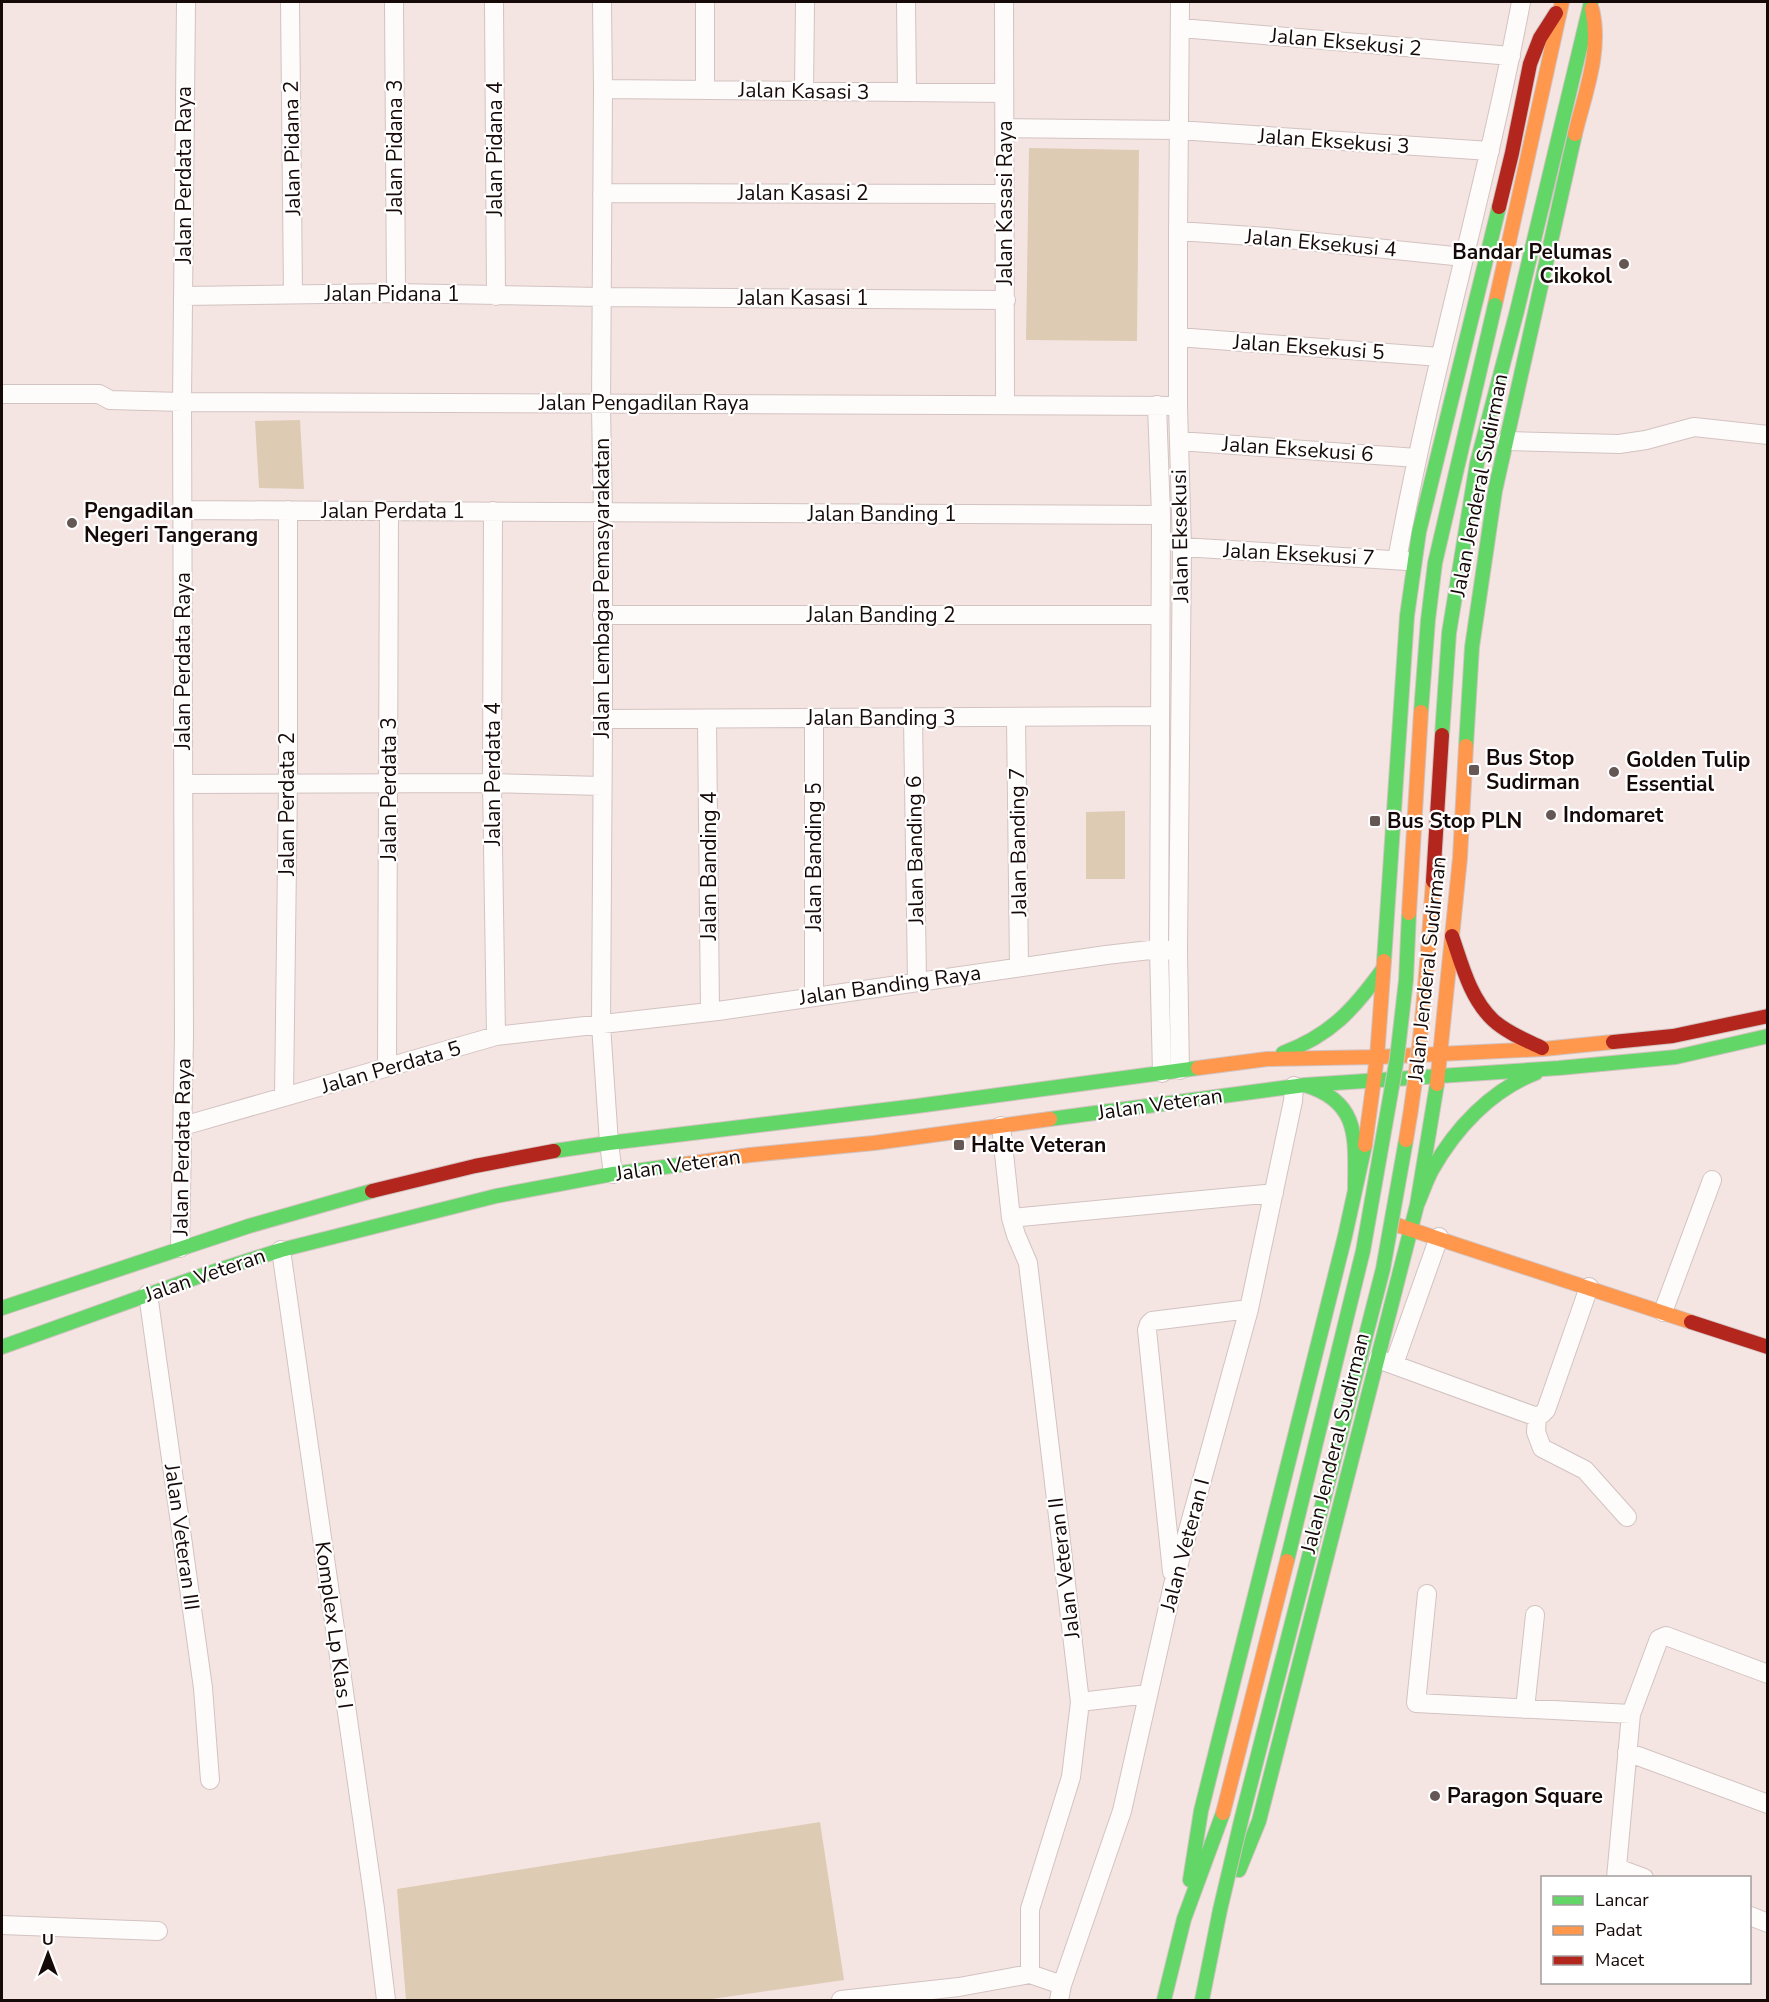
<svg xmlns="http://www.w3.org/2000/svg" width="1769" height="2002" font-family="'Nunito Sans',sans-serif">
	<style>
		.green { fill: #ddcbb4 }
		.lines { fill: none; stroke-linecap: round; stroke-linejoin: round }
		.street-casing { stroke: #d2c3c1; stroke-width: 20 }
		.fast-casing { stroke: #d2c3c1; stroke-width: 16 }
		.slow-casing { stroke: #d2c3c1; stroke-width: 16 }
		.jam-casing { stroke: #d2c3c1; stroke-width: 16 }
		.street { stroke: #fefbfb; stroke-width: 18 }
		.fast { stroke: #63d668; stroke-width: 14 }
		.slow { stroke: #ff974d; stroke-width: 14 }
		.jam { stroke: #b3261e; stroke-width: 14 }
		.fast-bridge-casing { stroke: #d2c3c1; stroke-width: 16; stroke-linecap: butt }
		.slow-bridge-casing { stroke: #d2c3c1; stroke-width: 16; stroke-linecap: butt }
		.jam-bridge-casing { stroke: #d2c3c1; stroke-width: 16; stroke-linecap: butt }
		.fast-bridge { stroke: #63d668; stroke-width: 14 }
		.slow-bridge { stroke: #ff974d; stroke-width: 14 }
		.jam-bridge { stroke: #b3261e; stroke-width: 14 }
		.poi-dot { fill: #645754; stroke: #fff; stroke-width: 2 }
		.labels { text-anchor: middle; stroke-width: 4.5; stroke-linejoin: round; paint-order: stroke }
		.street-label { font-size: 21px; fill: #160a08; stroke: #fff }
		.poi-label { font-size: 21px; font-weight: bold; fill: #160a08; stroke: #fff; text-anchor: start }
	</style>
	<rect width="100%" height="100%" fill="#f5e5e2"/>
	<!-- green -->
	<path class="green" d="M1029 148 1139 150 1137 341 1026 340Z
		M300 420 304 489 259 488 255 421Z
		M1125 811V879H1086V812Z
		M820 1822 844 1980 705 2000H406L397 1889Z"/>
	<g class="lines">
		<defs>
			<path id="street" d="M290 2 293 294
				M394 2 396 293
				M494 2 496 296
				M602 2 603 89 601 409 603 513V719L601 1025 609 1143 613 1174
				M906 2 907 92
				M1004 2 1005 404
				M1180 2 1178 231V406L1182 547 1178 951 1180 1070
				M1181 28 1511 56
				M603 89 1004 93
				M705 90V2
				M804 91 805 2
				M1005 128 1178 130 1490 151
				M602 193 1004 194
				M1178 231 1267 237 1464 257
				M183 296 396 293 601 297 1006 300
				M1178 337 1440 357
				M2 394H99L110 400 182 402 1178 406
				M1157 405 1161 515 1159 949 1162 1073
				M1179 441 1417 458
				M1506 441 1619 444 1646 440 1694 427 1768 435
				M182 510 1161 515
				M493 511 492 783 496 1036
				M1182 547 1407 561
				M1397 560C1431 372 1486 189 1521 2
				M602 615H1160
				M1016 717 1019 967
				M913 718 917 981
				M603 719 1159 716
				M814 719V996
				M707 720 710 1012
				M184 784 492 783 602 786
				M387 1067 389 511
				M284 1097 288 784V510
				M183 1126 496 1036 718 1011 1106 955 1159 949 1178 951
				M1001 1126 1011 1218 1016 1235 1028 1263 1080 1702 1071 1777 1030 1909V1974L1062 1985
				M1011 1218 1274 1193
				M180 1248 184 1035 182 402 186 2
				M281 1250 375 1909 386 2000
				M148 1294 203 1688 210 1780
				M1663 1312 1712 1180
				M1378 1359 1537 1417 1542 1414 1546 1410 1589 1287
				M1394 1364 1439 1237
				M1537 1417 1536 1432 1542 1448 1585 1470 1627 1517
				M1172 1572 1147 1330 1149 1324 1152 1321 1249 1309
				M1427 1594 1416 1703 1631 1714
				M1080 1702 1148 1694
				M1525 1709 1535 1615
				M1627 1752 1768 1804
				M1617 1868 1644 1878
				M1616 1878 1631 1714 1659 1639 1666 1636 1768 1674
				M1750 1916 1768 1923
				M2 1925 158 1931
				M841 2000 959 1987 1030 1974
				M1059 2000 1062 1985 1122 1811 1173 1585 1249 1309 1293 1101 1294 1086"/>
			<path id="fast" d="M1517 311 1591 2
				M1466 746 1472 647 1495 491 1575 134
				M1384 961 1407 616 1419 532 1499 207
				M1283 1053C1331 1035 1354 1009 1383 969
				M1305 1085C1361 1102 1355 1140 1355 1189
				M1050 1119 1305 1085 1559 1068 1676 1057 1768 1036
				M554 1151 609 1143 917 1106 1198 1068
				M1417 1205C1422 1194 1426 1181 1432 1170 1455 1129 1491 1090 1536 1073
				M2 1308 249 1226 372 1191
				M2 1347 206 1274 281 1250 496 1196 613 1174 686 1164
				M1239 1870 1259 1821 1417 1205 1437 1084
				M1190 1880 1201 1811 1345 1236 1365 1145
				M1164 2000 1184 1919 1223 1813
				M1202 2000 1220 1910"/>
			<path id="slow" d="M1575 134C1585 93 1602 51 1592 9
				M1495 305 1562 2
				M1198 1068 1267 1059 1377 1057 1543 1049 1613 1042
				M1437 1084 1460 858 1466 746
				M1365 1145 1377 1057 1384 961
				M686 1164 750 1155 874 1143 1050 1119
				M1394 1224 1691 1322"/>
			<path id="jam" d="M1499 207 1512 153 1530 64 1540 38 1556 13
				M1452 936C1462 965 1470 998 1493 1020 1507 1033 1526 1040 1542 1048
				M1613 1042 1673 1036 1768 1016
				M372 1191 475 1166 554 1151
				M1691 1322 1768 1347"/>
		</defs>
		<!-- street casing -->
		<use href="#street" class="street-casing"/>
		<!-- fast casing -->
		<use href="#fast" class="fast-casing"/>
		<!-- slow casing -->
		<use href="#slow" class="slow-casing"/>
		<!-- jam casing -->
		<use href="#jam" class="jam-casing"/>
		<!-- street -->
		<use href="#street" class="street"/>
		<!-- fast -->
		<use href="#fast" class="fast"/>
		<!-- slow -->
		<use href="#slow" class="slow"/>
		<!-- jam -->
		<use href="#jam" class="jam"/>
		<defs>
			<path id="fast-bridge" d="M1421 712 1428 620 1435 563 1495 305
				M1442 735 1449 633 1477 463 1517 311
				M1287 1561 1363 1251 1397 1058 1406 980 1409 913
				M1220 1910 1242 1817 1383 1269 1406 1140"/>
			<path id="slow-bridge" d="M1409 913 1421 712
				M1406 1140C1421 1054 1427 968 1433 881
				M1223 1813 1287 1561"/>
			<path id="jam-bridge" d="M1433 881 1442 735"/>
		</defs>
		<!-- fast-bridge casing -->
		<use href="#fast-bridge" class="fast-bridge-casing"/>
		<!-- slow-bridge casing -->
		<use href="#slow-bridge" class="slow-bridge-casing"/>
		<!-- jam-bridge casing -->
		<use href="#jam-bridge" class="jam-bridge-casing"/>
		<!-- fast-bridge -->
		<use href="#fast-bridge" class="fast-bridge"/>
		<!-- slow-bridge -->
		<use href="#slow-bridge" class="slow-bridge"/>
		<!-- jam-bridge -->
		<use href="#jam-bridge" class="jam-bridge"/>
	</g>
	<!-- markers -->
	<g class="poi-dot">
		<circle cx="1624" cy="264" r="6"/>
		<circle cx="72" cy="523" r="6"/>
		<rect x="1468" y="764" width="12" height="12" rx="3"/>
		<circle cx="1614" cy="772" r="6"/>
		<circle cx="1551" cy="815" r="6"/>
		<rect x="1369" y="815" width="12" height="12" rx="3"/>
		<rect x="953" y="1139" width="12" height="12" rx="3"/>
		<circle cx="1435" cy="1796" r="6"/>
	</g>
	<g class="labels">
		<!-- street labels -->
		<g class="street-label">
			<text transform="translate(1346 42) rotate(5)" y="7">Jalan Eksekusi 2</text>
			<text transform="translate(804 91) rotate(1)" y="7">Jalan Kasasi 3</text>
			<text transform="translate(1334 141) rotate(4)" y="7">Jalan Eksekusi 3</text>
			<text transform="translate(395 147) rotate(-90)" y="7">Jalan Pidana 3</text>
			<text transform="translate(292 148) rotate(-91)" y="7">Jalan Pidana 2</text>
			<text transform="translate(495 149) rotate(-90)" y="7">Jalan Pidana 4</text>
			<text transform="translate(184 175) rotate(-90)" y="7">Jalan Perdata Raya</text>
			<text x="803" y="200">Jalan Kasasi 2</text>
			<text transform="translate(1005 203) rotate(-90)" y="7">Jalan Kasasi Raya</text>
			<text transform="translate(1321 243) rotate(5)" y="7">Jalan Eksekusi 4</text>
			<text x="392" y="301">Jalan Pidana 1</text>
			<text x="803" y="305">Jalan Kasasi 1</text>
			<text transform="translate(1309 347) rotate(4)" y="7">Jalan Eksekusi 5</text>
			<text x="644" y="410">Jalan Pengadilan Raya</text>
			<text transform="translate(1298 449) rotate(4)" y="7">Jalan Eksekusi 6</text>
			<text transform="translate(1479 485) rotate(-79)" y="7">Jalan Jenderal Sudirman</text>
			<text x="393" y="518">Jalan Perdata 1</text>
			<text x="882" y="521">Jalan Banding 1</text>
			<text transform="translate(1180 536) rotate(-91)" y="7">Jalan Eksekusi</text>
			<text transform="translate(1299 554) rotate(3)" y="7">Jalan Eksekusi 7</text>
			<text transform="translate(602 588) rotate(-90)" y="7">Jalan Lembaga Pemasyarakatan</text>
			<text x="881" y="622">Jalan Banding 2</text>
			<text transform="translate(183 661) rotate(-90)" y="7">Jalan Perdata Raya</text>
			<text x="881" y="725">Jalan Banding 3</text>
			<text transform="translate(493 774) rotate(-90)" y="7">Jalan Perdata 4</text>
			<text transform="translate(389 789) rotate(-90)" y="7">Jalan Perdata 3</text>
			<text transform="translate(287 804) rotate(-90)" y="7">Jalan Perdata 2</text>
			<text transform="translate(1018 842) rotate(-91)" y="7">Jalan Banding 7</text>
			<text transform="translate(915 850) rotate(-91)" y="7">Jalan Banding 6</text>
			<text transform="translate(814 857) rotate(-90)" y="7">Jalan Banding 5</text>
			<text transform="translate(709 866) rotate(-90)" y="7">Jalan Banding 4</text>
			<text transform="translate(1427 969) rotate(-84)" y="7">Jalan Jenderal Sudirman</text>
			<text transform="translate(890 985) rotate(-8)" y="7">Jalan Banding Raya</text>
			<text transform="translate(391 1067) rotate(-16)" y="7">Jalan Perdata 5</text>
			<text transform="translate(1160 1104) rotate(-8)" y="7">Jalan Veteran</text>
			<text transform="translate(182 1147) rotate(-89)" y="7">Jalan Perdata Raya</text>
			<text transform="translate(678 1165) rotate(-8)" y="7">Jalan Veteran</text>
			<text transform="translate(205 1275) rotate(-19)" y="7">Jalan Veteran</text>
			<text transform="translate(1335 1443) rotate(-76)" y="7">Jalan Jenderal Sudirman</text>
			<text transform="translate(182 1537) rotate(82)" y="7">Jalan Veteran III</text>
			<text transform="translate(1185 1545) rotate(-75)" y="7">Jalan Veteran I</text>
			<text transform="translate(1064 1568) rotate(-97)" y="7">Jalan Veteran II</text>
			<text transform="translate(334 1625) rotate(82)" y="7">Komplex Lp Klas I</text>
		</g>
		<!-- poi labels -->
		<g class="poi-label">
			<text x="1612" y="259" text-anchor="end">Bandar Pelumas<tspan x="1612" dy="24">Cikokol</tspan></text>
			<text x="84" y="518">Pengadilan<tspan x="84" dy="24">Negeri Tangerang</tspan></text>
			<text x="1486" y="765">Bus Stop<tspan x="1486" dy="24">Sudirman</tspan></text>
			<text x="1626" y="767">Golden Tulip<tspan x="1626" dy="24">Essential</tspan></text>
			<text x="1563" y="822">Indomaret</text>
			<text x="1387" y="828">Bus Stop PLN</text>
			<text x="971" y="1152">Halte Veteran</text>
			<text x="1447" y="1803">Paragon Square</text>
		</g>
	</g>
	<!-- border -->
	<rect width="1769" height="2002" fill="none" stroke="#160a08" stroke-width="6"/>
	<!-- legend -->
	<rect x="1541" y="1876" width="210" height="108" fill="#ffffff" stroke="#a29d9c" stroke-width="1.5"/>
	<rect x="1553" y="1896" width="30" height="9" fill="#63d668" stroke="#a29d9c" stroke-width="1.5"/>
	<text x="1595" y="1906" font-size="18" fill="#160a08">Lancar</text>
	<rect x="1553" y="1926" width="30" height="9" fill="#ff974d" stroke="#a29d9c" stroke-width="1.5"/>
	<text x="1595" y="1936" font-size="18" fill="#160a08">Padat</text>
	<rect x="1553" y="1956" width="30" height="9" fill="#b3261e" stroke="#a29d9c" stroke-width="1.5"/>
	<text x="1595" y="1966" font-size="18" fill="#160a08">Macet</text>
	<!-- north arrow -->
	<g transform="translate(48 1954)" stroke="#ffffff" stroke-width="4.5" paint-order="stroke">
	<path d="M0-4.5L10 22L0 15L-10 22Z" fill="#160a08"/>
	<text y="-9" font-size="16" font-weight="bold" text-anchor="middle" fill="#160a08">U</text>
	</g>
</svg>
